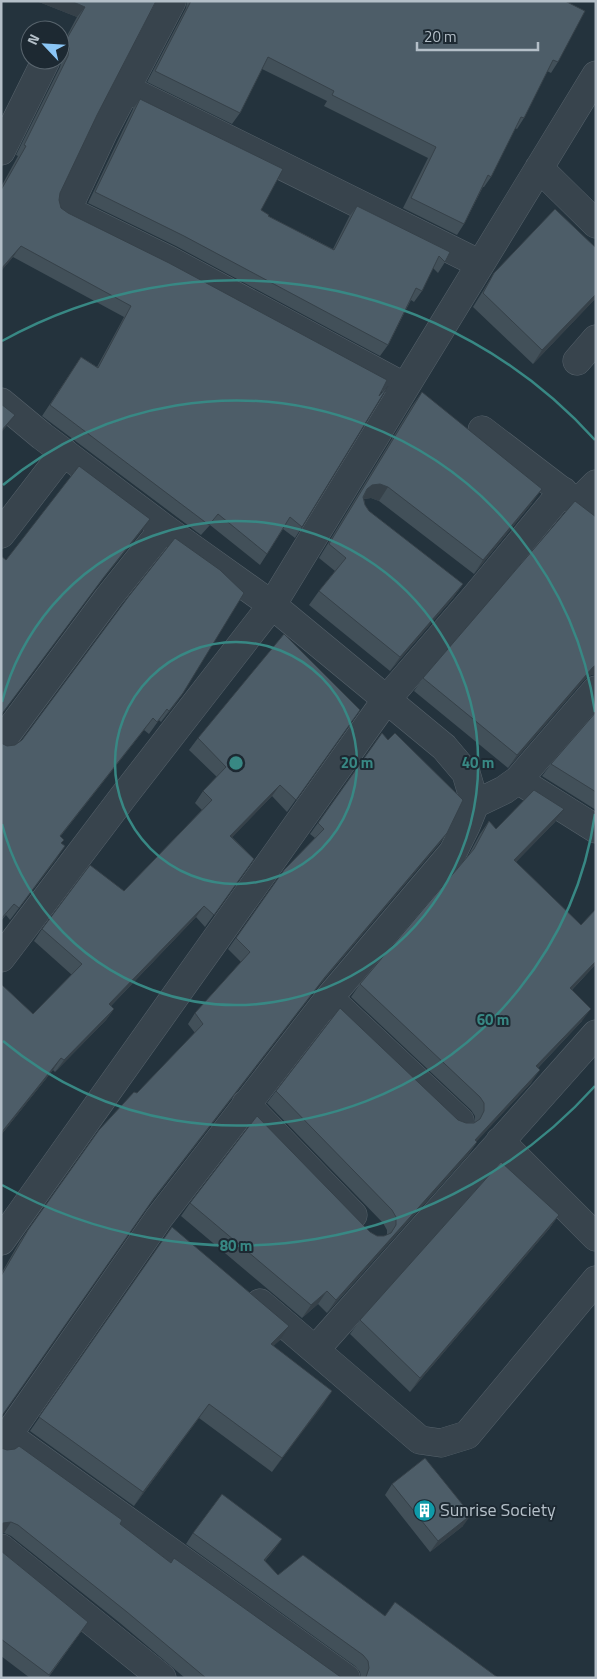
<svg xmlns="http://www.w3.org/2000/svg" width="597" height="1679" font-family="'Titillium Web',sans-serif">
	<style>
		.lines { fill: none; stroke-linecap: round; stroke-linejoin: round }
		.minor-casing { stroke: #56626b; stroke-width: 29 }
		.minor { stroke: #38444d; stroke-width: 28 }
		.wall { fill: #425059 }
		.shaded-wall { fill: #364149 }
		.building { fill: #4d5d68; stroke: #364149 }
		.ring { fill: none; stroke: #388884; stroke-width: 2.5 }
		.labels { text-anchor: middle; stroke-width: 4; stroke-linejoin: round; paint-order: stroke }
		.poi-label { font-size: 18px; fill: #b4bfc8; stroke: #1d2932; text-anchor: start }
		.centre { fill: #388884; stroke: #1d2932; stroke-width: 2.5 }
		.ring-label { font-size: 15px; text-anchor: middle; font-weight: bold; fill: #388884; stroke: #1d2932; stroke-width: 4; stroke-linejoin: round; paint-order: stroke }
	</style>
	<rect width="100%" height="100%" fill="#24333d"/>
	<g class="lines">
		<defs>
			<path id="minor" d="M172 1 103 133 67 210 169 260 405 387
				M127 89 480 264
				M1 151 46 60
				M539 168 596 224
				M577 361 596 339
				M1 402 42 436 164 528 272 605 444 747 466 773 475 804 466 826 453 852 329 998 159 1218 1 1445
				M482 430 596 517
				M577 503 596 484
				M1 534 64 452
				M1 742 108 598 164 528
				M518 780 596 690
				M475 804 504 790 518 780 596 829
				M1 958 123 797 272 605 596 75
				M329 998 460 1121
				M246 1104 353 1215
				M500 1141 596 1237
				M1 1241 386 700 476 596 563 491
				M260 1303 420 1440 441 1443 467 1435 596 1280
				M315 1350 596 1034
				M8 1435 346 1678
				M1 1548 162 1678"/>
		</defs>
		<!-- minor casing -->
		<use href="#minor" class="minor-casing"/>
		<!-- minor -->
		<use href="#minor" class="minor"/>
	</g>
	<!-- wall -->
	<path class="wall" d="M39 1H156L97 115 60 193 59 200 61 208 302 527 295 538 283 529 260 565 210 525 201 535 42 416 81 357 97 367 124 317 13 257 1 271V187L18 156 16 155 60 67 62 59 60 54V49L77 17 39 2Z
		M187 1H565L558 62 551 73 547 71 524 118 517 129 515 128 491 177 484 187H483L464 224 457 235 403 208 428 158 324 106 327 101 262 69 240 113 232 124 147 82 186 8Z
		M140 99 268 216 333 249 349 217 357 206 450 252 445 262 438 273 433 268 422 291 414 302 411 300 388 345 380 356 176 246 88 203 133 109Z
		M494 273 596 298 533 364 473 307Z
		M422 392 532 503 474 574 379 501 371 498 364 499 365 505 369 511 463 584 453 598 390 671 309 605 319 591 335 571 319 558 412 406Z
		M596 517V675H591L584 680 508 768 414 691 423 678Z
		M183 693 161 722 159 720 149 734 144 730 60 837 61 844 57 858 10 920 6 915 1 921V743L7 746 15 745Z
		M360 710 287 812 272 796 232 837 254 859 205 927 196 917 111 1006 114 1009 106 1020 55 1072 53 1070 1 1135V984L33 1014 72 975 34 941 42 929 124 891 202 810 195 803 203 791 217 777 189 750 198 738Z
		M596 712V810L542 776 551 764Z
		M382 733 447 833 440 843 317 988 147 1208 1 1417V1274L20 1241 99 1130 137 1093 195 1033 188 1024 195 1013 241 962 228 949 284 870 315 838 310 834Z
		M564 809 555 822 516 862 581 925 596 909V964L572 990 582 1021 538 1068 531 1083 476 1141 477 1142 468 1155 327 1313 318 1304 302 1318 181 1216 190 1203 370 1232 377 1236H384L387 1235V1230L383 1223 267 1103 276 1091 458 1120 466 1123 475 1122V1116L471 1110 351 997 360 984 468 856 480 834 489 821 496 829Z
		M559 1215 549 1229 410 1392 350 1334 360 1320Z
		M172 1227 280 1340 273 1346 332 1391 272 1472 199 1418 134 1506 30 1431Z
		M1 1448 120 1524 171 1563 342 1678H185L120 1623 11 1536 4 1533H1Z
		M392 1484 463 1526 430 1552 385 1495Z
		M193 1533 282 1539 274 1550 265 1561 278 1575 385 1616 497 1678H361L360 1672 355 1666 186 1544Z
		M1 1551 88 1622 48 1678H30L1 1656Z"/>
	<!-- shaded-wall -->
	<path class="shaded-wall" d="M39 1H71L85 7 77 17 39 2Z
		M21 246 13 257 1 271V269Z
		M596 294V298L533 364 542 350Z
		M15 415 6 427 1 433V431Z
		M380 484 388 487 379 501 371 498 363 499 367 489 372 485Z
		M542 489 532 503 474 574 483 560Z
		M150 519 142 531 95 589 1 715 104 577Z
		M463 584 453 598 390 671 400 657Z
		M596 665V675H591L584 680 508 768 517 755 593 667Z
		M183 693 175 705 161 722 169 711Z
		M153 718 144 730 51 848 60 836Z
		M280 785 272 796 222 848 230 836Z
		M564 809 555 822 505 873 514 860Z
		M447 833 440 843 317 988 147 1208 325 977Z
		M65 846 57 858 10 920 19 908Z
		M204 906 196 917 101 1016 109 1004Z
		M596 961V964L561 1001 570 988Z
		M114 1009 106 1020 55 1072 64 1060Z
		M591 1009 582 1021 527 1079 536 1066Z
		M61 1058 53 1070 1 1135V1133Z
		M540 1070 531 1083 466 1153 475 1140Z
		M477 1142 468 1155 327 1313 336 1300Z
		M559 1215 549 1229 410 1392 420 1378Z
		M327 1291 318 1304 302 1318 311 1305Z
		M289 1326 280 1340 261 1358 271 1344Z
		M332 1391 323 1405 272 1472 282 1458Z
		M209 1404 199 1418 134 1506 143 1492Z
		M471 1515 463 1526 430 1552 438 1541Z
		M11 1522 4 1533H1V1524L3 1523Z
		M282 1539 274 1550 256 1571 264 1560Z"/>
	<!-- building -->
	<path class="building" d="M71 1H156L97 115 60 193 59 200 61 208 68 213 169 263 387 380 379 396 388 386 302 527 290 517 267 554 218 514 209 525 50 405 81 357 98 368 131 306 21 246 1 269V190L26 146 24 145 68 56 69 48 66 40 85 7Z
		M191 1H565L585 11 558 62 553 60 524 118 521 117 491 177 488 175 464 224 411 198 436 147 332 95 334 91 268 57 240 113 155 71Z
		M140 99 283 169 261 210 269 215 268 216 334 250 357 206 450 252 445 262 439 256 422 291 416 288 388 345 184 236 95 192Z
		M555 209 596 248V294L542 350 483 293 494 273Z
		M422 392 542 489 483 560 388 487 380 484 372 485 367 489 363 497 365 505 369 511 463 584 400 657 319 591 346 558 329 544Z
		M1 404 15 415 1 431Z
		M79 466 150 519 104 577 1 715V556L6 560Z
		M575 501 596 517V665L593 667 517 755 423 678Z
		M175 538 220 570 244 593 183 693 169 711 167 709 157 722 153 718 60 836 64 840 61 843 65 846 19 908 14 904 1 919V743L7 746 15 745 22 740 129 596Z
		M284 634 360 710 296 800 280 785 230 836 254 859 214 915 204 906 109 1004 114 1009 64 1060 61 1058 1 1133V984L33 1014 82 964 42 929 90 865 124 891 212 800 203 791 226 767 198 738Z
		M596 712V792L551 764Z
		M382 733 388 740 395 733 463 800 447 833 325 977 154 1198 1 1417V1276L28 1230 99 1130 134 1092 137 1093 203 1024 195 1013 250 952 236 938 284 870 324 829 318 823Z
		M534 790 564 809 514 860 581 925 596 909V961L570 988 591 1009 536 1066 540 1070 475 1140 477 1142 336 1300 327 1291 311 1305 190 1203 257 1116 370 1232 377 1236H384L391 1233 396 1225V1217L392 1210 276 1091 340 1008 458 1120 466 1123H474L480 1119 484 1111V1103L480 1097 360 984 474 849 489 821 496 829Z
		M501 1162 559 1215 420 1378 360 1320Z
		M172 1227 289 1326 271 1344 332 1391 282 1458 209 1404 143 1492 39 1417Z
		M19 1446 122 1520 120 1524 171 1563 174 1558 342 1678H206L127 1612 18 1525 11 1522 3 1523 1 1524V1448L7 1450 15 1449Z
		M425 1458 471 1515 438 1541 392 1484Z
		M222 1494 282 1539 264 1560 278 1575 303 1555 385 1616 395 1602 497 1677 365 1678 366 1677 369 1668 368 1661 363 1655 193 1533Z
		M1 1551 88 1622 49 1675 1 1639Z"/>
	<!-- distance rings -->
	<g class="ring">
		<circle cx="236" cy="763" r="121"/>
		<path d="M2 702A242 242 0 1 1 2 824"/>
		<path d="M595 814A363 363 0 0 1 3 1041M3 485A363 363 0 0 1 595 712"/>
		<path d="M595 1086A483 483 0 0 1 2 1185M2 341A483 483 0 0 1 595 440"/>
	</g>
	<!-- icons -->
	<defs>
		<symbol id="building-disc" viewBox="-11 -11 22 22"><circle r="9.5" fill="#0f9aa8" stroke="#1d2932"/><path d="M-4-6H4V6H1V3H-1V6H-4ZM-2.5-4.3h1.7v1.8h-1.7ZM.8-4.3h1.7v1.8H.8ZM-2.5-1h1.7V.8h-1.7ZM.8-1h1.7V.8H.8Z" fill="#fff"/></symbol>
	</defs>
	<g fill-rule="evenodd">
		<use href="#building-disc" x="412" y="1498" width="25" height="25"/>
	</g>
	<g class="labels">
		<!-- poi labels -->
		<g class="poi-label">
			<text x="440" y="1516">Sunrise Society</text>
		</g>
	</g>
	<circle cx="236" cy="763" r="8" class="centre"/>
	<g class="ring-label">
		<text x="357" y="768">20 m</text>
		<text x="478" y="768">40 m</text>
		<text x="493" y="1025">60 m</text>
		<text x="236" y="1251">80 m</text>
	</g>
	<!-- border -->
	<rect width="597" height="1679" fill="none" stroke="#b4bfc8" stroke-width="5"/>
	<!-- north arrow -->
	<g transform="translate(45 45) rotate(295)"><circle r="24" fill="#1d2932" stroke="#59656e"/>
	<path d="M0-4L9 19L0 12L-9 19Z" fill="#8bc6f6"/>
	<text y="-8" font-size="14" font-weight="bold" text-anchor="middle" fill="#b4bfc8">N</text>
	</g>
	<!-- scale -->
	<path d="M417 42v8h121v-8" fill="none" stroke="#b4bfc8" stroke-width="2.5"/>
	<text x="424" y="42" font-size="15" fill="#b4bfc8" stroke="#1d2932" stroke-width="4" paint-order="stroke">20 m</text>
</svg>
